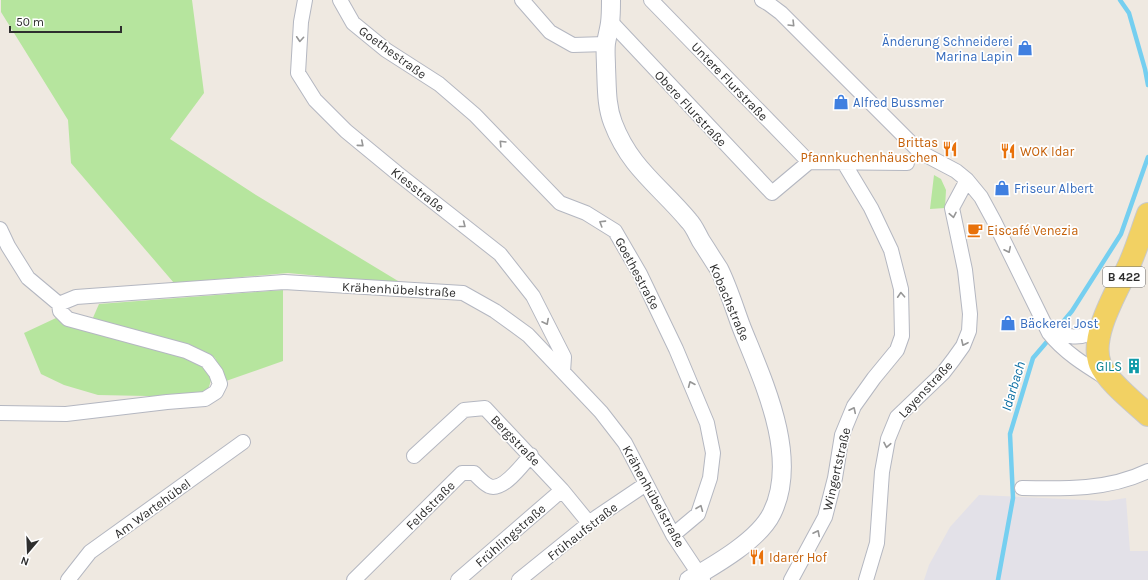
<svg xmlns="http://www.w3.org/2000/svg" width="1148" height="580" font-family="Karla,sans-serif">
	<style>
		.industrial { fill: #e3e1e8 }
		.green { fill: #b6e59e }
		.lines { fill: none; stroke-linecap: round; stroke-linejoin: round }
		.stream { stroke: #75cff0; stroke-width: 4.5 }
		.minor-casing { stroke: #b4b7c1; stroke-width: 16 }
		.tertiary-casing { stroke: #b4b7c1; stroke-width: 20 }
		.primary-casing { stroke: #c9c9c9; stroke-width: 24 }
		.minor { stroke: #fff; stroke-width: 14 }
		.tertiary { stroke: #fff; stroke-width: 18 }
		.primary { stroke: #f2d163; stroke-width: 22 }
		.oneway { stroke: #969696 }
		.labels { text-anchor: middle; stroke-width: 3.5; stroke-linejoin: round; paint-order: stroke }
		.shield { fill: #fff; stroke: #6d6d6d; stroke-width: 1 }
		.shield-label { font-size: 12px; font-weight: bold; fill: #2e2e2e }
		.shop-label { font-size: 13px; fill: #366cbe; stroke: #fff; text-anchor: start }
		.street-label { font-size: 13px; fill: #2e2e2e; stroke: #fff }
		.food-label { font-size: 13px; fill: #c56008; stroke: #fff; text-anchor: start }
		.culture-label { font-size: 13px; fill: #0d838f; stroke: #fff; text-anchor: end }
		.water-label { font-size: 14px; font-style: italic; fill: #0d6fa3; stroke: #fff }
	</style>
	<rect width="100%" height="100%" fill="#efe9e1"/>
	<!-- industrial -->
	<path class="industrial" d="M979 495 1107 501 1126 498 1130 551H1148V580H924L929 565 950 527Z"/>
	<!-- green -->
	<path class="green" d="M1 0H192L204 93 170 139 256 195 403 284 288 273 174 283 71 163 68 120 1 12Z
		M934 175 941 179 946 190 945 208 930 209Z
		M283 290V361L226 381 215 358 184 345 92 320 99 304Z
		M56 318 184 355 204 365 212 377 208 390 195 397 98 395 64 385 41 374 24 333Z"/>
	<g class="lines">
		<!-- stream -->
		<path class="stream" d="M1120 0 1129 13 1145 69 1148 85
			M1057 329 1072 311 1121 234 1148 157
			M998 580 1013 498 1010 434 1033 358 1051 337"/>
		<defs>
			<path id="minor" d="M305 0 301 22 298 73 315 100 346 131 397 173 500 254 533 296 564 357 563 372
				M340 0 353 23 386 50 439 84 475 115 560 203 586 213 615 231 640 274 676 349 707 423 713 453 710 478 698 514 673 535
				M522 0 550 32 573 45 606 44
				M651 0 809 162
				M762 0 769 4 781 13 920 152 956 171 967 180 981 197 994 221 1049 333C1064 352 1085 365 1106 378
				M611 22 772 193 809 162 907 163
				M0 229 8 246 28 278 59 304 60 311 68 319 186 351 207 361 216 373 220 384 216 392 205 399 167 402 66 414 0 413
				M59 304 76 297 284 282 463 293 495 311 528 335 601 412 625 443 673 535 703 580
				M1046 325C1066 338 1080 342 1101 327
				M414 456 464 410 485 408 562 490 589 523
				M1022 488C1065 489 1109 490 1148 471
				M68 580 90 552 243 442
				M354 580 462 473H474C478 477 483 483 489 486 503 492 522 465 531 455
				M458 580 562 490
				M519 580 597 517 646 484
				M791 580 825 517 835 478 842 435 854 406 874 378 897 350 902 336 901 289 891 250 871 208 844 163
				M866 580 877 543 882 472 888 439 897 417 943 373 953 360 963 346 969 331 970 314 965 270 952 208 967 180"/>
			<path id="tertiary" d="M611 0C611 8 611 16 610 23 609 30 607 37 606 43 605 51 606 59 606 67 607 86 606 105 613 123 630 168 660 186 689 221 694 226 697 234 701 241 707 250 713 260 719 269 728 287 734 307 741 326 762 379 800 456 772 513 759 540 715 565 689 580"/>
			<path id="primary" d="M1148 214C1142 230 1137 247 1130 263 1118 290 1089 335 1100 364 1107 381 1134 402 1148 415"/>
		</defs>
		<!-- minor casing -->
		<use href="#minor" class="minor-casing"/>
		<!-- tertiary casing -->
		<use href="#tertiary" class="tertiary-casing"/>
		<!-- primary casing -->
		<use href="#primary" class="primary-casing"/>
		<!-- minor -->
		<use href="#minor" class="minor"/>
		<!-- tertiary -->
		<use href="#tertiary" class="tertiary"/>
		<!-- primary -->
		<use href="#primary" class="primary"/>
	</g>
	<!-- one-way arrows -->
	<defs><path id="oneway-chevron" d="M-2-3.5L2.5 0L-2 3.5" fill="none" stroke-width="1.6" stroke-linecap="round" stroke-linejoin="round"/></defs>
	<g class="oneway">
		<use href="#oneway-chevron" transform="translate(792 24) rotate(45)"/>
		<use href="#oneway-chevron" transform="translate(300 39) rotate(94)"/>
		<use href="#oneway-chevron" transform="translate(502 143) rotate(-134)"/>
		<use href="#oneway-chevron" transform="translate(361 144) rotate(40)"/>
		<use href="#oneway-chevron" transform="translate(953 215) rotate(79)"/>
		<use href="#oneway-chevron" transform="translate(602 223) rotate(-148)"/>
		<use href="#oneway-chevron" transform="translate(463 225) rotate(38)"/>
		<use href="#oneway-chevron" transform="translate(1008 250) rotate(64)"/>
		<use href="#oneway-chevron" transform="translate(901 295) rotate(-93)"/>
		<use href="#oneway-chevron" transform="translate(546 322) rotate(63)"/>
		<use href="#oneway-chevron" transform="translate(964 343) rotate(115)"/>
		<use href="#oneway-chevron" transform="translate(691 384) rotate(-113)"/>
		<use href="#oneway-chevron" transform="translate(853 410) rotate(-64)"/>
		<use href="#oneway-chevron" transform="translate(887 445) rotate(101)"/>
		<use href="#oneway-chevron" transform="translate(700 508) rotate(-68)"/>
		<use href="#oneway-chevron" transform="translate(817 533) rotate(-63)"/>
	</g>
	<!-- icons -->
	<defs>
		<symbol id="shop-bare" viewBox="-9 -9 18 18"><path d="M-5-2.5h2.3a2.7 3.5 0 0 1 5.4 0H5L5.5 6h-11ZM-1.5-2.5h3a1.5 2.3 0 0 0-3 0Z" fill="#3f7fe0" stroke="#fff" stroke-width="2.5" paint-order="stroke"/></symbol>
		<symbol id="restaurant-bare" viewBox="-9 -9 18 18"><path d="M-5-6h1v4h1v-4h1v4h1v-4h1v5L-1.5 .5V6h-2V.5L-5-1ZM5-6V6H3V1.5H1.5Q1.5-4 5-6Z" fill="#e8710a" stroke="#fff" stroke-width="2.5" paint-order="stroke"/></symbol>
		<symbol id="cafe-bare" viewBox="-9 -9 18 18"><path d="M-5.5-4.5H6V0H3Q3 3.5 0 3.5H-2.5Q-5.5 3.5-5.5 0ZM3-3.2v2h1.7v-2ZM-6 4.5H4V6H-6Z" fill="#e8710a" stroke="#fff" stroke-width="2.5" paint-order="stroke"/></symbol>
		<symbol id="building-bare" viewBox="-9 -9 18 18"><path d="M-4-6H4V6H1V3H-1V6H-4ZM-2.5-4.3h1.7v1.8h-1.7ZM.8-4.3h1.7v1.8H.8ZM-2.5-1h1.7V.8h-1.7ZM.8-1h1.7V.8H.8Z" fill="#0f9aa8" stroke="#fff" stroke-width="2.5" paint-order="stroke"/></symbol>
	</defs>
	<g fill-rule="evenodd">
		<use href="#shop-bare" x="1014" y="37" width="22" height="22"/>
		<use href="#shop-bare" x="830" y="91" width="22" height="22"/>
		<use href="#restaurant-bare" x="939" y="138" width="22" height="22"/>
		<use href="#restaurant-bare" x="997" y="140" width="22" height="22"/>
		<use href="#shop-bare" x="991" y="177" width="22" height="22"/>
		<use href="#cafe-bare" x="964" y="219" width="22" height="22"/>
		<use href="#shop-bare" x="997" y="312" width="22" height="22"/>
		<use href="#building-bare" x="1123" y="355" width="22" height="22"/>
		<use href="#restaurant-bare" x="746" y="546" width="22" height="22"/>
	</g>
	<g class="labels">
		<!-- shield labels -->
		<rect class="shield" x="1103" y="267" width="42" height="20" rx="3"/>
		<g class="shield-label">
			<text x="1124" y="281">B 422</text>
		</g>
		<!-- shop labels -->
		<g class="shop-label">
			<text x="1013" y="46" text-anchor="end">Änderung Schneiderei<tspan x="1013" dy="15">Marina Lapin</tspan></text>
			<text x="853" y="107">Alfred Bussmer</text>
			<text x="1014" y="193">Friseur Albert</text>
			<text x="1020" y="328">Bäckerei Jost</text>
		</g>
		<!-- street labels -->
		<g class="street-label">
			<text transform="translate(393 52) rotate(36)" y="5">Goethestraße</text>
			<text transform="translate(730 81) rotate(46)" y="5">Untere Flurstraße</text>
			<text transform="translate(691 108) rotate(47)" y="5">Obere Flurstraße</text>
			<text transform="translate(418 189) rotate(38)" y="5">Kiesstraße</text>
			<text transform="translate(638 273) rotate(62)" y="5">Goethestraße</text>
			<text transform="translate(399 289) rotate(3)" y="5">Krähenhübelstraße</text>
			<text transform="translate(730 302) rotate(67)" y="5">Kobachstraße</text>
			<text transform="translate(925 389) rotate(-47)" y="5">Layenstraße</text>
			<text transform="translate(516 440) rotate(46)" y="5">Bergstraße</text>
			<text transform="translate(836 469) rotate(-77)" y="5">Wingertstraße</text>
			<text transform="translate(654 496) rotate(61)" y="5">Krähenhübelstraße</text>
			<text transform="translate(430 505) rotate(-45)" y="5">Feldstraße</text>
			<text transform="translate(152 508) rotate(-36)" y="5">Am Wartehübel</text>
			<text transform="translate(582 531) rotate(-38)" y="5">Frühaufstraße</text>
			<text transform="translate(510 535) rotate(-41)" y="5">Frühlingstraße</text>
		</g>
		<!-- food labels -->
		<g class="food-label">
			<text x="938" y="147" text-anchor="end">Brittas<tspan x="938" dy="15">Pfannkuchenhäuschen</tspan></text>
			<text x="1020" y="156">WOK Idar</text>
			<text x="987" y="235">Eiscafé Venezia</text>
			<text x="769" y="562">Idarer Hof</text>
		</g>
		<!-- culture labels -->
		<g class="culture-label">
			<text x="1122" y="371">GILS</text>
		</g>
		<!-- water labels -->
		<g class="water-label">
			<text transform="translate(1013 386) rotate(-73)" y="5">Idarbach</text>
		</g>
	</g>
	<!-- north arrow -->
	<g transform="translate(28 552) rotate(199)" stroke="#ffffff" stroke-width="3" paint-order="stroke">
	<path d="M0-3L7 15L0 10L-7 15Z" fill="#2e2e2e"/>
	<text y="-6" font-size="11" font-weight="bold" text-anchor="middle" fill="#2e2e2e">N</text>
	</g>
	<!-- scale -->
	<path d="M10 26v6h111v-6" fill="none" stroke="#2e2e2e" stroke-width="2"/>
	<text x="16" y="26" font-size="12" fill="#2e2e2e" stroke="#ffffff" stroke-width="3" paint-order="stroke">50 m</text>
</svg>
